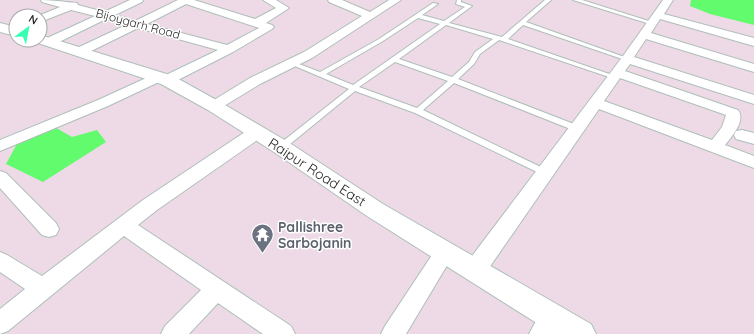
<svg xmlns="http://www.w3.org/2000/svg" width="754" height="334" font-family="Quicksand,sans-serif">
	<style>
		.water { fill: #61fb6d }
		.lines { fill: none; stroke-linecap: round; stroke-linejoin: round }
		.service-casing { stroke: #aebfb8; stroke-width: 2 }
		.minor-casing { stroke: #aebfb8; stroke-width: 2 }
		.tertiary-casing { stroke: #aebfb8; stroke-width: 2 }
		.service { fill: #fff; fill-rule: evenodd }
		.minor { fill: #fff; fill-rule: evenodd }
		.tertiary { fill: #fff; fill-rule: evenodd }
		.labels { text-anchor: middle; stroke-width: 3; stroke-linejoin: round; paint-order: stroke }
		.far-street-label { font-size: 12px; fill: #292929; stroke: #fff }
		.street-label { font-size: 14px; fill: #292929; stroke: #fff }
		.worship-label { font-size: 14px; font-weight: bold; fill: #5b616d; stroke: #fff; text-anchor: start }
	</style>
	<rect width="100%" height="100%" fill="#eddae6"/>
	<!-- water -->
	<path class="water" d="M691 0H754V25L710 14 690 6Z
		M53 126 72 137 97 130 106 142 43 182 6 164 18 142Z"/>
	<g class="lines">
		<defs>
			<path id="service" d="M457 0H461V2L472 6 449 23 502 37 545 0H551L526 22 630 59 629 60H625L523 25 508 39 618 77 616 78H612L499 40 480 54 474 64 458 79 579 126 580 128 579 130H573L454 83 423 110 547 170 549 172 547 174H541L415 113 355 91 284 149H278L277 147 278 145 349 89 290 64V62H294L320 72 379 39 433 3 438 4 422 15 444 21 465 7 456 4ZM418 18 440 24 353 85 326 74 383 41ZM446 25 493 39 475 52 469 62 452 77 399 59ZM395 62 448 81 417 108 359 87Z
				M573 0H582L655 23 650 24Z"/>
			<path id="minor" d="M41 0C50 0 58 1 67 2 70 3 73 2 77 3L78 5 104 12 130 0H143L142 2 115 15 135 21 178 0H194L255 19 276 8 263 0H276L289 8 266 23 272 25 274 27 272 29 233 52 172 83 167 84 161 81 108 106 0 151V140L98 100 155 74 160 73 166 75 218 50 138 28 83 55H75L73 52 75 49 126 25 106 19 53 45H45L43 42 45 39 95 16 71 10 40 22V16H38L60 7 42 2ZM186 4 259 28 227 45 147 24Z
				M328 0H342L370 12 389 0H401L312 58 260 84 219 109 214 110 209 109 207 106 209 103 250 78 304 52 362 16 329 2Z
				M663 0H673L664 14 754 38V46L660 19 651 33 754 64V72L646 39 634 57 754 95V104L630 64 625 71 738 110C746 121 732 136 725 145L754 156V168L599 109 482 278 474 280 466 278 463 271 466 264 623 56ZM620 78 726 115 722 127 712 140 604 101Z
				M257 127 263 128 265 132 263 136 157 210 138 225 291 326 295 334H263L218 303 189 334H161L165 326 201 290 124 236 8 331 0 334V309L25 289 0 272V252L7 255 42 276 143 200 251 128Z
				M742 130 754 133V144L736 139 734 135 736 131Z
				M0 171 6 173 56 223 59 229 56 235 49 237 42 235 0 188Z
				M445 243 452 246 455 252 406 334H381L385 326 438 246Z
				M551 305 559 308 563 316 554 334H529L543 308Z"/>
			<path id="tertiary" d="M0 23 16 27V36L0 32Z
				M40 35 173 76 220 102 288 142 383 204 591 324 596 334H554L367 216 274 152 208 110 161 84 35 42 33 40H40Z"/>
		</defs>
		<!-- service casing -->
		<use href="#service" class="service-casing"/>
		<!-- minor casing -->
		<use href="#minor" class="minor-casing"/>
		<!-- tertiary casing -->
		<use href="#tertiary" class="tertiary-casing"/>
		<!-- service -->
		<use href="#service" class="service"/>
		<!-- minor -->
		<use href="#minor" class="minor"/>
		<!-- tertiary -->
		<use href="#tertiary" class="tertiary"/>
	</g>
	<!-- icons -->
	<defs>
		<symbol id="temple-pin" viewBox="-11 -11 22 30"><path d="M0 17L-7.5 6A9.5 9.5 0 1 1 7.5 6Z" fill="#6b7280" stroke="#fff"/><path d="M0-6L5-2H3V0L6.5 2.5H4V6H1.5V3h-3V6H-4V2.5H-6.5L-3 0V-2H-5Z" fill="#fff"/></symbol>
	</defs>
	<g fill-rule="evenodd">
		<use href="#temple-pin" x="250" y="222" width="25" height="34"/>
	</g>
	<g class="labels">
		<!-- far-street labels -->
		<g class="far-street-label">
			<text transform="translate(138 24) rotate(15)" y="4">Bijoygarh Road</text>
		</g>
		<!-- street labels -->
		<g class="street-label">
			<text transform="translate(317 172) rotate(33)" y="5">Raipur Road East</text>
		</g>
		<!-- worship labels -->
		<g class="worship-label">
			<text x="278" y="232">Pallishree<tspan x="278" dy="16">Sarbojanin</tspan></text>
		</g>
	</g>
	<!-- north arrow -->
	<g transform="translate(28 28) rotate(32)"><circle r="19" fill="#ffffff" stroke="#a9a9a9"/>
	<path d="M0-3L7 15L0 10L-7 15Z" fill="#35ffb3"/>
	<text y="-6" font-size="11" font-weight="bold" text-anchor="middle" fill="#292929">N</text>
	</g>
</svg>
